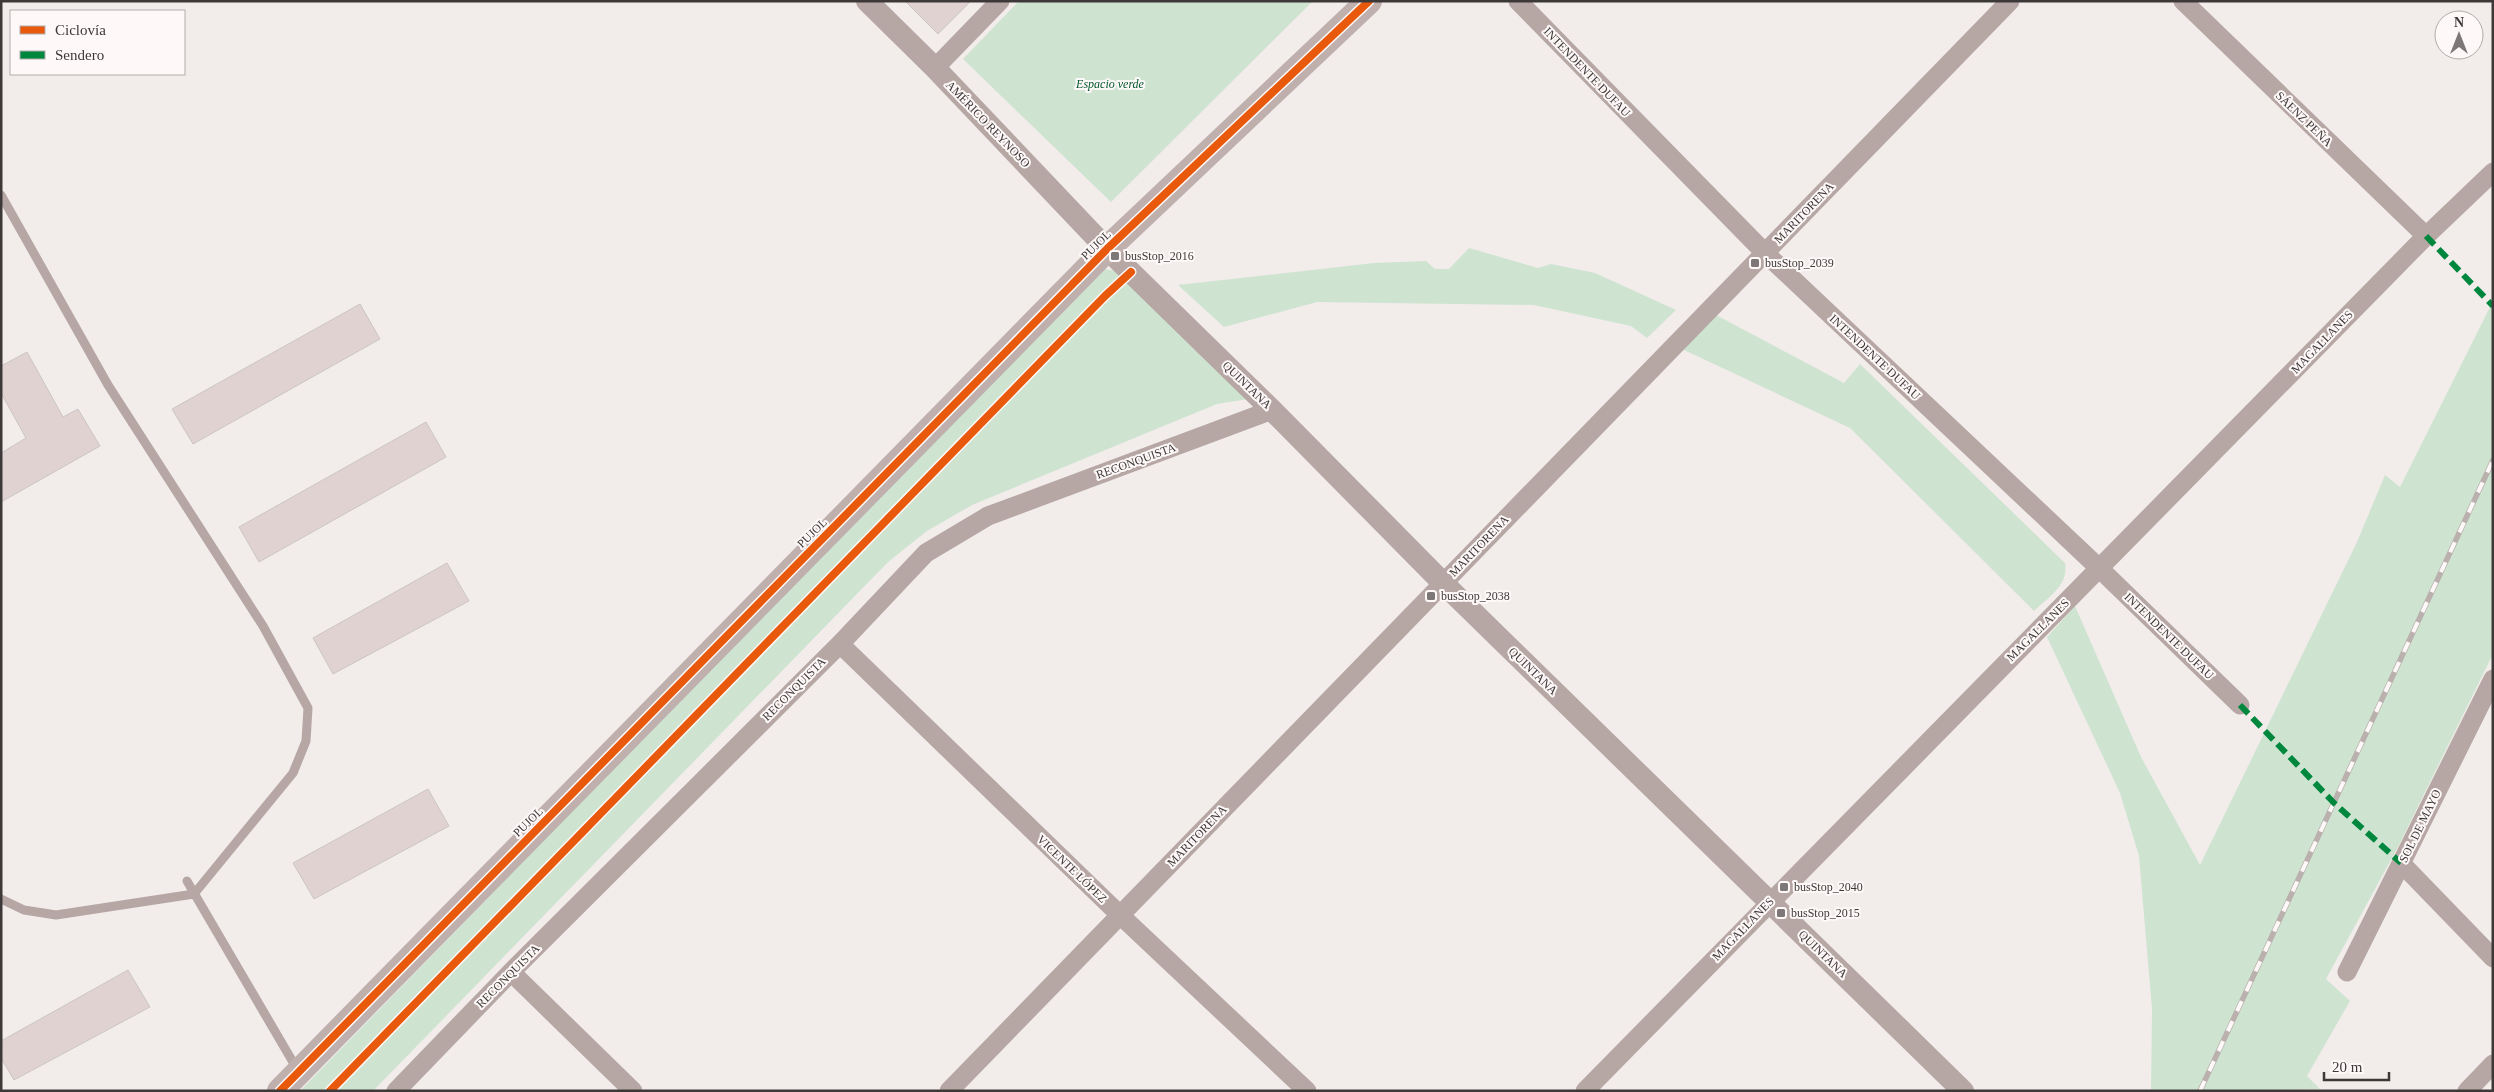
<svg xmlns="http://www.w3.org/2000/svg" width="2494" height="1092" font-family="Georgia,serif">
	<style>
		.green { fill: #cee4d1 }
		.building { fill: #e0d2d0; stroke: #cac6c5 }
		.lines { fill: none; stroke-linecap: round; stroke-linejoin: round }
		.service { stroke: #b6a7a4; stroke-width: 9 }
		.minor { stroke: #b6a7a4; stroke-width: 19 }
		.tertiary { stroke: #b6a7a4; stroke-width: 22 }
		.secondary { stroke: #bfb0ae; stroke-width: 26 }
		.rail-casing { stroke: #bab0ae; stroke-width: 5.5 }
		.rail { stroke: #fef9f8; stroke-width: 4; stroke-dasharray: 11; stroke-linecap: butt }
		.quiet { stroke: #00873e; stroke-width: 6; stroke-dasharray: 12 6; stroke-linecap: butt }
		.cycleway-casing { stroke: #fef9f8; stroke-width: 11 }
		.cycleway { stroke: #e8590c; stroke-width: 8 }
		.poi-dot { fill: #7d7877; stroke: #fef9f8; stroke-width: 2 }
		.labels { text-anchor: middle; stroke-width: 4; stroke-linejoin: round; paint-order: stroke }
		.street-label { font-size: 12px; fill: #3e3939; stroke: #fef9f8 }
		.park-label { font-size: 12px; font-style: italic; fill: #01572c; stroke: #fef9f8 }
		.poi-label { font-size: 12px; fill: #3e3939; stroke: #fef9f8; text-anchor: start }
	</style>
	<rect width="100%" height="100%" fill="#f2eceb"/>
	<!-- green -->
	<path class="green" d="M1019 1H1313L1111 202 963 59Z
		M1469 248 1538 268 1551 264 1595 273 1676 310 1647 338 1631 326 1534 305 1317 302 1224 327 1178 285 1374 263 1426 261 1435 269H1449Z
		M1104 269 1119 271 1248 399 1217 404 972 505 927 531 888 562 373 1091H300L1094 275Z
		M2493 301V654L2399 845 2326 979 2350 1001 2307 1076 2320 1089 2151 1091 2152 1009 2139 856 2120 793 2047 637 2075 606 2141 757 2200 865 2357 542 2385 475 2400 487Z
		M1716 315 1844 383 1860 364 2065 563C2069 585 2049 597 2034 611L1850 428 1682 349Z"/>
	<!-- building -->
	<path class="building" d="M905 1H971L938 34Z
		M360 304 380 339 193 444 172 409Z
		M27 352 63 417 78 409 100 446 1 502V453L26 438 1 393V366Z
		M426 422 446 457 259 562 239 527Z
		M447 563 469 601 333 674 313 638Z
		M428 789 449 826 314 899 293 863Z
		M128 970 150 1007 14 1080 1 1058V1041Z"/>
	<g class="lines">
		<!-- service -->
		<path class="service" d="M1 195 108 385 263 626 308 708 306 741 293 773 194 894 56 915 24 910 1 899
			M187 881 297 1069"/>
		<!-- minor -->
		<path class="minor" d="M1518 1 1765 253 2099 568 2240 705
			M2183 1 2426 236
			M935 68 1000 1
			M840 644 1120 915 1307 1091
			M2401 863 2493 958
			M511 972 633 1091
			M2347 972 2493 679
			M396 1091 511 972 840 644 926 553 988 516 1272 410
			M949 1091 2010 1
			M1585 1091 2426 236 2493 172
			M2467 1091 2493 1064"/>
		<!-- tertiary -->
		<path class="tertiary" d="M867 1 935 68 1107 249 1272 410 1443 583 1963 1091"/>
		<!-- secondary -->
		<path class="secondary" d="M280 1091 1107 249 1369 1"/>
		<defs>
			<path id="rail" d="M2200 1091 2493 460"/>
		</defs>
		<!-- rail casing -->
		<use href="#rail" class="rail-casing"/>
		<!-- rail -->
		<use href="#rail" class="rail"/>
		<!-- quiet -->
		<path class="quiet" d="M2426 236 2493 306
			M2240 705 2334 803 2401 863"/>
		<defs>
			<path id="cycleway" d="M280 1091 1107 249 1369 1
				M330 1091 1105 296 1131 272"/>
		</defs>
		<!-- cycleway casing -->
		<use href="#cycleway" class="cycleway-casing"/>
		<!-- cycleway -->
		<use href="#cycleway" class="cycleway"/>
	</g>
	<!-- markers -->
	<g class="poi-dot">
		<rect x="1110" y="251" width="10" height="10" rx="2.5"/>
		<rect x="1750" y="258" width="10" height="10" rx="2.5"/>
		<rect x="1426" y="591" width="10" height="10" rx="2.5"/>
		<rect x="1779" y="882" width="10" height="10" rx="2.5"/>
		<rect x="1776" y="908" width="10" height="10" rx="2.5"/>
	</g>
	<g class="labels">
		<!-- street labels -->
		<g class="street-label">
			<text transform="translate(1587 72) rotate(46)" y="4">INTENDENTE DUFAU</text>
			<text transform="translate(2304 119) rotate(44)" y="4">SÁENZ PEÑA</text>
			<text transform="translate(988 124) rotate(46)" y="4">AMÉRICO REYNOSO</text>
			<text transform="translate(1804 213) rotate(-46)" y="4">MARITORENA</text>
			<text transform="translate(1096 245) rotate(-45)" y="4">PUJOL</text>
			<text transform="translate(2322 342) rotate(-46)" y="4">MAGALLANES</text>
			<text transform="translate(1875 357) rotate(43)" y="4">INTENDENTE DUFAU</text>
			<text transform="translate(1247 385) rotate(44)" y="4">QUINTANA</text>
			<text transform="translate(1136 461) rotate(-20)" y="4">RECONQUISTA</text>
			<text transform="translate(812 533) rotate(-45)" y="4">PUJOL</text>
			<text transform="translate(1479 546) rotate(-46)" y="4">MARITORENA</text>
			<text transform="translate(2038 630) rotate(-45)" y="4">MAGALLANES</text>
			<text transform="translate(2169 636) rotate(44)" y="4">INTENDENTE DUFAU</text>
			<text transform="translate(1533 671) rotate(44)" y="4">QUINTANA</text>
			<text transform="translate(794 689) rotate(-45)" y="4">RECONQUISTA</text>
			<text transform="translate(528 822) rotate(-45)" y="4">PUJOL</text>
			<text transform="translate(2420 826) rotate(-64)" y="4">SOL DE MAYO</text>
			<text transform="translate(1197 836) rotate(-46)" y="4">MARITORENA</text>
			<text transform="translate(1072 869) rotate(44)" y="4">VICENTE LÓPEZ</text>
			<text transform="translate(1743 929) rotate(-46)" y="4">MAGALLANES</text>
			<text transform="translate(1823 954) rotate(44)" y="4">QUINTANA</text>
			<text transform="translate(508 976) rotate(-45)" y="4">RECONQUISTA</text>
		</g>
		<!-- park labels -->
		<g class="park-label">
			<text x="1110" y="88">Espacio verde</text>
		</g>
		<!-- poi labels -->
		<g class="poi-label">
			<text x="1125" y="260">busStop_2016</text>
			<text x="1765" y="267">busStop_2039</text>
			<text x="1441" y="600">busStop_2038</text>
			<text x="1794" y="891">busStop_2040</text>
			<text x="1791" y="917">busStop_2015</text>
		</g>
	</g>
	<!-- border -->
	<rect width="2494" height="1092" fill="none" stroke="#3e3939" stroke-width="5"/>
	<!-- legend -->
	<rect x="10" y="10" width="175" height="65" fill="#fef9f8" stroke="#b1acac"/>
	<rect x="20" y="26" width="25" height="8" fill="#e8590c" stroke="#b1acac"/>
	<text x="55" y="35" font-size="15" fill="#3e3939">Ciclovía</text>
	<rect x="20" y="51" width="25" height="8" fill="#00873e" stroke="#b1acac"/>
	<text x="55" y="60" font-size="15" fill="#3e3939">Sendero</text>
	<!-- north arrow -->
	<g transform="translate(2459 35)"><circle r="24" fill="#fef9f8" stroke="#b1acac"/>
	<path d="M0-4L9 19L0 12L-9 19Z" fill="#7d7877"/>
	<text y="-8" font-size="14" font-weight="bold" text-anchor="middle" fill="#3e3939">N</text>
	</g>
	<!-- scale -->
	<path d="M2324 1072v8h65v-8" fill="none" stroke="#3e3939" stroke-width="2.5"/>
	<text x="2332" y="1072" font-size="15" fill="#3e3939" stroke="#fef9f8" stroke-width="4" paint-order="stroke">20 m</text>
</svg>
